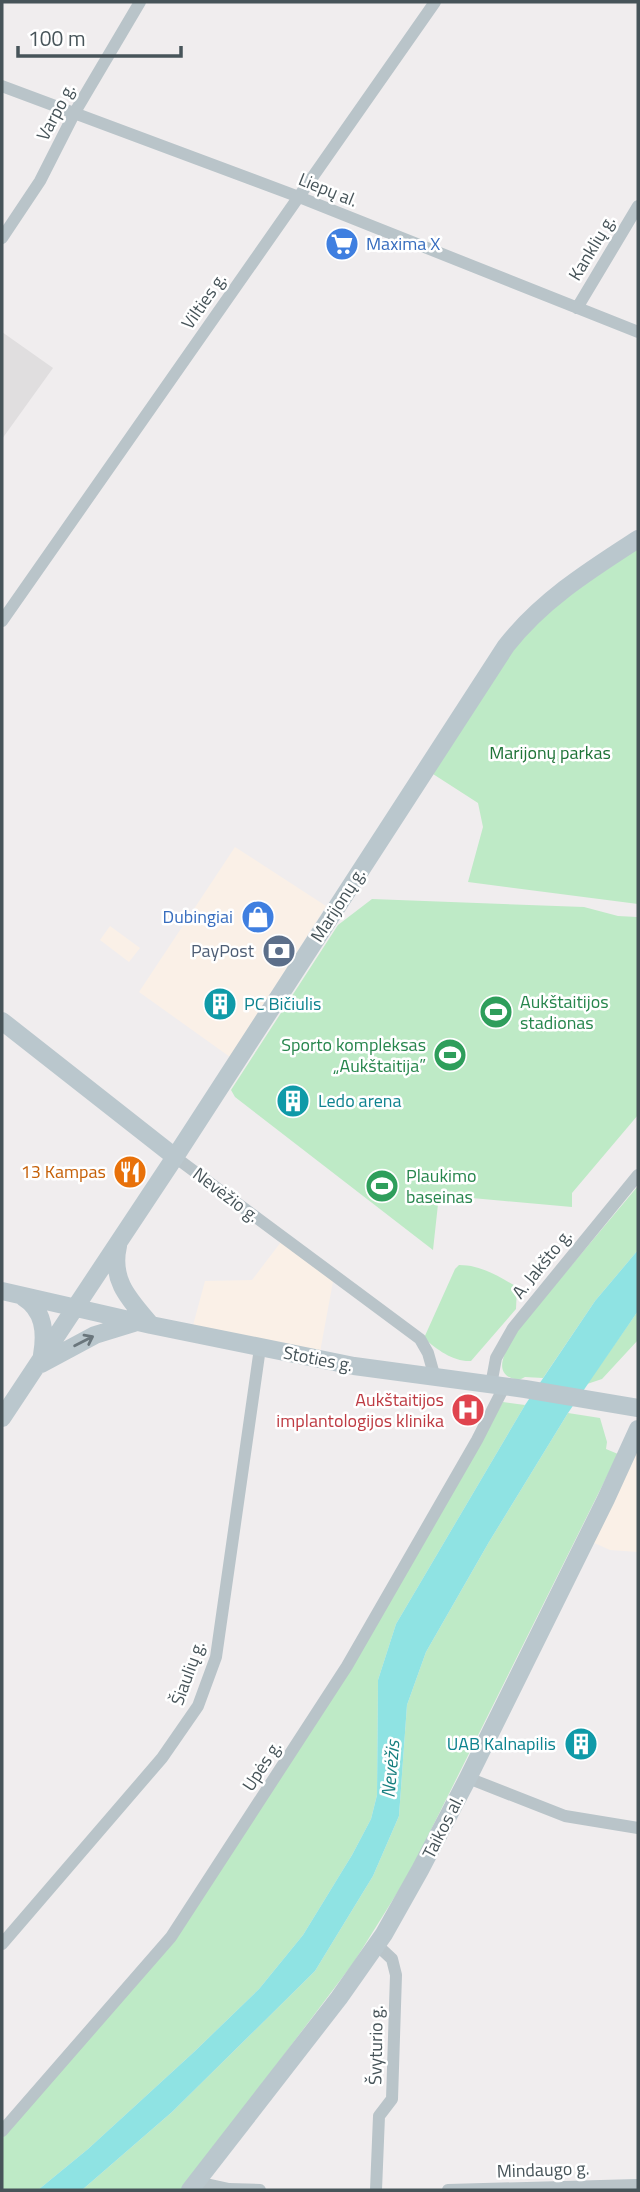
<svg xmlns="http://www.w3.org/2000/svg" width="640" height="2192" font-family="'Titillium Web',sans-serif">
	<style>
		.commercial { fill: #faf0e7 }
		.education { fill: #e0dedf }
		.green { fill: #beeac6 }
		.water { fill: #8fe3e3 }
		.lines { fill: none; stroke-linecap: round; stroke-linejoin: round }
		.street { stroke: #b9c4c9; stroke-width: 12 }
		.secondary { stroke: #bac7cd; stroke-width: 18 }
		.oneway { stroke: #6a767c }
		.labels { text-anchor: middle; stroke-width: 5; stroke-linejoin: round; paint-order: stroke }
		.street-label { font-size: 18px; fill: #475459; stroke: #fff }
		.shop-label { font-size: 18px; fill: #366cbe; stroke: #fff; text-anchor: start }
		.park-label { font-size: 18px; fill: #1e7337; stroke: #fff }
		.service-label { font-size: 18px; fill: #4e5e75; stroke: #fff; text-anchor: end }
		.leisure-label { font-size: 18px; fill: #27864d; stroke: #fff; text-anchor: start }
		.culture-label { font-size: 18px; fill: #0d838f; stroke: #fff; text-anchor: start }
		.food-label { font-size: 18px; fill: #c56008; stroke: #fff; text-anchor: end }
		.health-label { font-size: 18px; fill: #be3a42; stroke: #fff; text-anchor: end }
		.water-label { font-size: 19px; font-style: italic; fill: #177f7f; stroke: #fff }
	</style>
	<rect width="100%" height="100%" fill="#f0edee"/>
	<!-- commercial -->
	<path class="commercial" d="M235 847 326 906 230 1057 139 992Z
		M110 926 140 948 129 962 100 940Z
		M284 1238 334 1276 320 1352 192 1329 205 1281 252 1280Z
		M638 1448V1552L610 1550 592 1542Z"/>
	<!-- education -->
	<path class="education" d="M2 332 53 368 2 439Z"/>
	<!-- green -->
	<path class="green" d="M638 547V904L468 882 483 827 478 803 433 774 486 688 525 634 544 613Z
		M372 899 584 907 618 916 637 917 638 923V1115L572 1193V1207L439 1195 433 1250 235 1097 231 1090 338 925Z
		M638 1186V1250L595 1301 543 1378 525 1377 519 1380C486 1375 510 1345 519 1328Z
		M459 1265C481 1265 498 1276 517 1287L516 1309 471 1361C454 1362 437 1350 424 1338L455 1269Z
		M638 1311V1340L602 1379 587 1384Z
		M503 1402 525 1405 396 1624 378 1680 377 1795 371 1819 352 1855 303 1935 259 1989 195 2051 88 2149 38 2190H2V2131L171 1937 347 1666Z
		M568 1413 600 1418 607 1442 606 1449 618 1454 409 1874 354 1962 182 2190H82L172 2112 315 1971 373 1876 399 1816 407 1705 426 1652 489 1542Z"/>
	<!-- water -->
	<path class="water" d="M638 1250V1311L568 1413 489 1542 426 1652 407 1705 399 1816 373 1876 315 1971 172 2112 82 2190H38L88 2149 195 2051 259 1989 303 1935 352 1855 371 1819 377 1795 378 1680 396 1624 525 1405 595 1301Z"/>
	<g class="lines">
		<!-- street -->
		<path class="street" d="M2 86 299 197 638 332
			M2 238 40 181 75 112 140 2
			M577 308 638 206
			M2 621 435 2
			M175 1157 420 1339 428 1353 435 1378
			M491 1385 496 1358 513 1328 638 1175
			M468 1778 565 1816 638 1828
			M2 1944 162 1758 198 1706 216 1657 260 1348
			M2 2131 171 1937 347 1666 477 1440 504 1387
			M197 2182 229 2189 260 2190
			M376 2190 379 2116 392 2099 396 1975 392 1959 377 1945
			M448 2190 638 2185"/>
		<!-- secondary -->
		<path class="secondary" d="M2 1021 175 1157
			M118 1246C110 1281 130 1300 151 1325
			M2 1291 151 1325 354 1366 525 1389 638 1408
			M23 1297C44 1310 46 1332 42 1355
			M41 1364 95 1335 134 1323
			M2 1418 175 1157 506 646C542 600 590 570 638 539
			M190 2190 339 1998 384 1934 420 1870 468 1778 606 1499 638 1429"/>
	</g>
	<!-- one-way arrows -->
	<defs><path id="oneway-shaft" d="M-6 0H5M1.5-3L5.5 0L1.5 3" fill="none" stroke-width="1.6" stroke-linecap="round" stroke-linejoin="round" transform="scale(1.75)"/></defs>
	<use class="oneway" href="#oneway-shaft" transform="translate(84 1341) rotate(-27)"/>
	<!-- icons -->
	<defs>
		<symbol id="supermarket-disc" viewBox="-11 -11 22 22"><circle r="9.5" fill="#3f7fe0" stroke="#fff"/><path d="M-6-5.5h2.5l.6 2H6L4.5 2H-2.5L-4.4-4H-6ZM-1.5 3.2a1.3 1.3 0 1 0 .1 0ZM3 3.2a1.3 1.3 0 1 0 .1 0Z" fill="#fff"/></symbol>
		<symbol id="shop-disc" viewBox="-11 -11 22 22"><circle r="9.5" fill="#3f7fe0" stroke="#fff"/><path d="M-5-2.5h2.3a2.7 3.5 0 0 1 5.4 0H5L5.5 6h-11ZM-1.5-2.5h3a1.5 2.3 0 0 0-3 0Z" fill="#fff"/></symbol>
		<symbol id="bank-disc" viewBox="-11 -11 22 22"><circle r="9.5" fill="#5c6f8a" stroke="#fff"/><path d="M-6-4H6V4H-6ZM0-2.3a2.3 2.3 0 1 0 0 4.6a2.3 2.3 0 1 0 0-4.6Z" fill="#fff"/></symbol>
		<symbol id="building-disc" viewBox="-11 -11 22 22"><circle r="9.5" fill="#0f9aa8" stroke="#fff"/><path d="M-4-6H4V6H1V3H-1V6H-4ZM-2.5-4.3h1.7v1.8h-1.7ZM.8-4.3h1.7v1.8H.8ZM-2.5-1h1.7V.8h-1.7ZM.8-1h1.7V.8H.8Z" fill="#fff"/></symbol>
		<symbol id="stadium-disc" viewBox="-11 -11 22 22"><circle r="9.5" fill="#2e9e5b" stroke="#fff"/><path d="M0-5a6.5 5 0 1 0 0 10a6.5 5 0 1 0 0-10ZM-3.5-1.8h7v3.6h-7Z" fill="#fff"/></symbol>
		<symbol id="restaurant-disc" viewBox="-11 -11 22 22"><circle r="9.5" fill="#e8710a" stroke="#fff"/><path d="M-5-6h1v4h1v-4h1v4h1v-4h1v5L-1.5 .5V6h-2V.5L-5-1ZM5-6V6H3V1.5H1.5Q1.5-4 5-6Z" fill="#fff"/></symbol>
		<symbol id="hospital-disc" viewBox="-11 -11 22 22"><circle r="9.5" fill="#e0444e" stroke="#fff"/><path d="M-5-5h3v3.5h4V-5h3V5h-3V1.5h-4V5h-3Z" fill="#fff"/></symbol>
	</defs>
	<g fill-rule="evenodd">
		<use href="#supermarket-disc" x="323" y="225" width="38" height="38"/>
		<use href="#shop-disc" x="239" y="898" width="38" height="38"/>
		<use href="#bank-disc" x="260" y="932" width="38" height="38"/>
		<use href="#building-disc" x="201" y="985" width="38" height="38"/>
		<use href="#stadium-disc" x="477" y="993" width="38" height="38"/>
		<use href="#stadium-disc" x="431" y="1036" width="38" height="38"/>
		<use href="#building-disc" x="274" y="1082" width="38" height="38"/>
		<use href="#restaurant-disc" x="111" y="1153" width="38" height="38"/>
		<use href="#stadium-disc" x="363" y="1167" width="38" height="38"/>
		<use href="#hospital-disc" x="449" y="1391" width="38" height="38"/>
		<use href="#building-disc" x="562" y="1725" width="38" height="38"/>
	</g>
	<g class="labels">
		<!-- street labels -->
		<g class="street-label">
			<text transform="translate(56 112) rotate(-62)" y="6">Varpo g.</text>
			<text transform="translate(328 190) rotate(22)" y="6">Liepų al.</text>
			<text transform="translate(592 248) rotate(-59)" y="6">Kanklių g.</text>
			<text transform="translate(204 301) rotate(-55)" y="6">Vilties g.</text>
			<text transform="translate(338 905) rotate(-57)" y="6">Marijonų g.</text>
			<text transform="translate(226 1195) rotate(37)" y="6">Nevėžio g.</text>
			<text transform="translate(542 1264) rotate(-51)" y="6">A. Jakšto g.</text>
			<text transform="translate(318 1359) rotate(11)" y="6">Stoties g.</text>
			<text transform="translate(188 1673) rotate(-70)" y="6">Šiaulių g.</text>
			<text transform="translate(262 1766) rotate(-57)" y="6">Upės g.</text>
			<text transform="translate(443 1827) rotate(-63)" y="6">Taikos al.</text>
			<text transform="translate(376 2045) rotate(-89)" y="6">Švyturio g.</text>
			<text transform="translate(543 2170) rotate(-2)" y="6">Mindaugo g.</text>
		</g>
		<!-- shop labels -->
		<g class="shop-label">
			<text x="366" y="250">Maxima X</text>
			<text x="233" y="923" text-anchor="end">Dubingiai</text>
		</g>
		<!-- park labels -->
		<g class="park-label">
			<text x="550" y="759">Marijonų parkas</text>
		</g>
		<!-- service labels -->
		<g class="service-label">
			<text x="254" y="957">PayPost</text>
		</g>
		<!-- leisure labels -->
		<g class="leisure-label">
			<text x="520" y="1008">Aukštaitijos<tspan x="520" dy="21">stadionas</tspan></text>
			<text x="426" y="1051" text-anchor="end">Sporto kompleksas<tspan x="426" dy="21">„Aukštaitija”</tspan></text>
			<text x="406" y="1182">Plaukimo<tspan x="406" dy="21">baseinas</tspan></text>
		</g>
		<!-- culture labels -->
		<g class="culture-label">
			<text x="244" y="1010">PC Bičiulis</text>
			<text x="318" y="1107">Ledo arena</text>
			<text x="556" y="1750" text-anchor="end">UAB Kalnapilis</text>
		</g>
		<!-- food labels -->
		<g class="food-label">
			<text x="106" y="1178">13 Kampas</text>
		</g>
		<!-- health labels -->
		<g class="health-label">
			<text x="444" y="1406">Aukštaitijos<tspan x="444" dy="21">implantologijos klinika</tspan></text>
		</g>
		<!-- water labels -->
		<g class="water-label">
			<text transform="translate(390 1769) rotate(-85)" y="7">Nevėžis</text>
		</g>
	</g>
	<!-- border -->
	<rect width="640" height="2192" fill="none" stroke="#475459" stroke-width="7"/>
	<!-- scale -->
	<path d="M18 46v10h163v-10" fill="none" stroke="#475459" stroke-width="3.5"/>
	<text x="28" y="46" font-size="21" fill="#475459" stroke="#ffffff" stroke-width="5" paint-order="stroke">100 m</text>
</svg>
